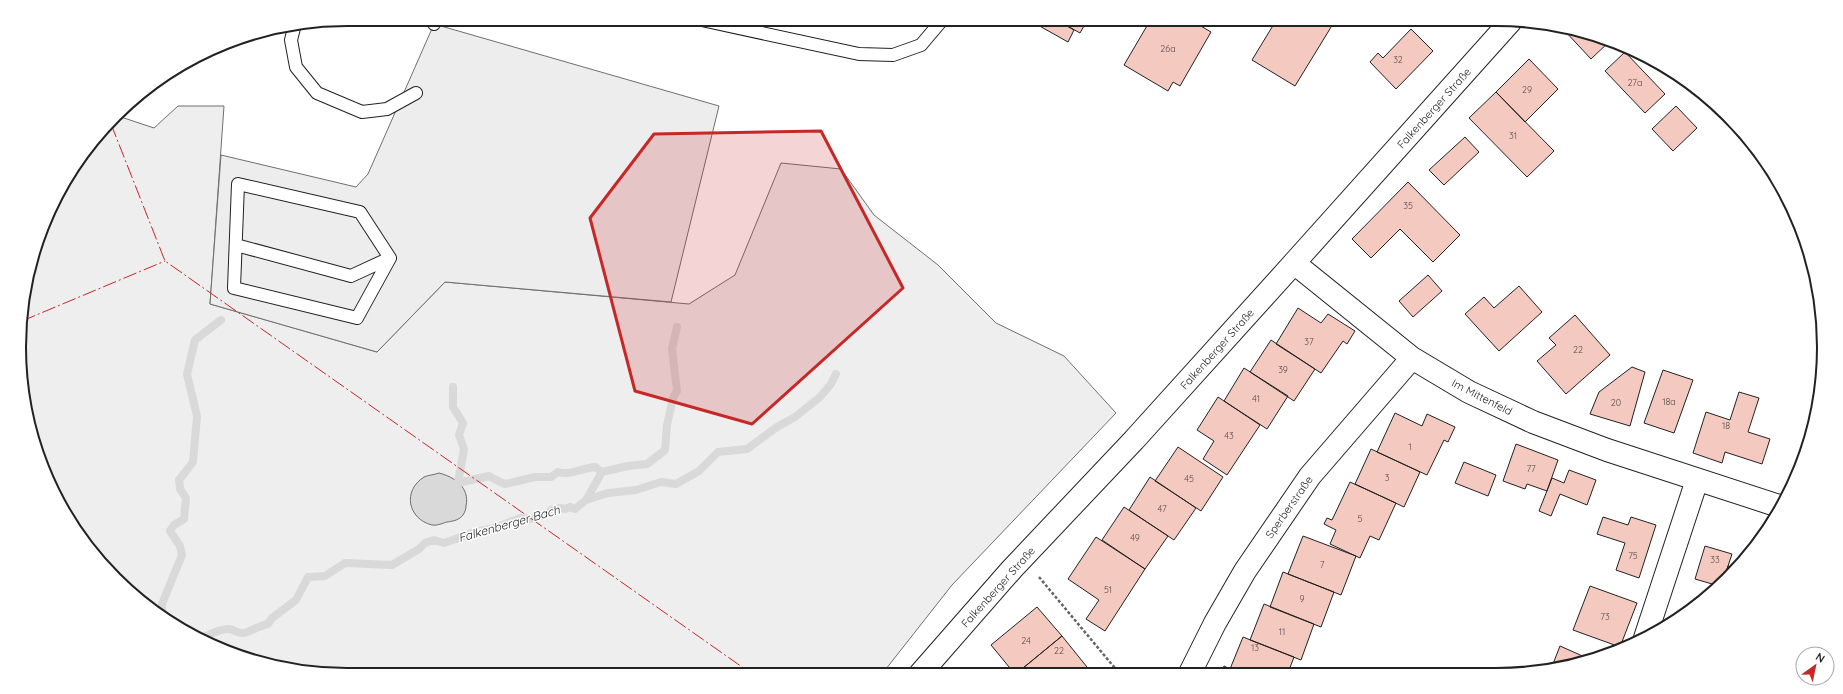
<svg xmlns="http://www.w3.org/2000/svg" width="1843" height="694" font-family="Quicksand,sans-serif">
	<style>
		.green { fill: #eee; stroke: #6f6f6f }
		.parking { fill: #ededed; stroke: #6f6f6f }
		.water { fill: #d9d9d9; stroke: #6f6f6f }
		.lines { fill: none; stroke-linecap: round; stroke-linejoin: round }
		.stream { stroke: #d9d9d9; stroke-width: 8 }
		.building { fill: #f3c9c0; stroke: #222 }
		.lane-casing { stroke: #222; stroke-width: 14 }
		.street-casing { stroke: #222; stroke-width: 24 }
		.path { stroke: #646464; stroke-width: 2.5; stroke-dasharray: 3 2; stroke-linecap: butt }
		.lane { stroke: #fff; stroke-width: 12 }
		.street { stroke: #fff; stroke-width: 22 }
		.power { stroke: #c62828; stroke-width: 1; stroke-dasharray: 14 3 2 3; stroke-linecap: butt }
		.marked { fill: #c62828; fill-opacity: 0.2; stroke: #c62828; stroke-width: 3; stroke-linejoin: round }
		.labels { text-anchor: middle; stroke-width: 3; stroke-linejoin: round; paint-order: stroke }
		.number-label { font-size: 9px; fill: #564c4a }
		.street-label { font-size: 11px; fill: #222; stroke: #fff }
		.water-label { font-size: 12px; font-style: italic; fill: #222; stroke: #fff }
		.rim { fill: none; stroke: #222; stroke-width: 2 }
	</style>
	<rect width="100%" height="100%" fill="#fff"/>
	<!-- green -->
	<path class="green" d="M178 106H224L210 304 377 352 445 282 689 304 735 275 781 163 841 169 874 215 938 265 996 323 1064 356 1116 413 952 585 882 674 347 675 262 664 202 641 148 607 74 529 44 473 25 411 22 304 36 242 63 183 118 116 154 128Z"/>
	<!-- parking -->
	<path class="parking" d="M434 24 719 106 671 302 445 282 377 352 210 304 221 155 356 187 368 174Z"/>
	<!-- water -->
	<path class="water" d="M439 473C455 477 470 488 466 506 466 509 465 512 463 515 459 520 454 521 447 522 443 523 437 526 432 525 408 519 402 491 424 477 428 475 434 475 439 473Z"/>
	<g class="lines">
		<!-- stream -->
		<path class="stream" d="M453 387V407L463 423 459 435 464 449 458 483 489 476 500 482 505 484 535 477H551L558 472C570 476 582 468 595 467L602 472
			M586 500 602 472 628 466 647 464 665 450 667 425 673 398 677 391 672 349 677 327
			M162 617V604L182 555 180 546 170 531 174 525 184 519 186 498 180 489 179 480 193 462 197 416 187 374 195 340 221 320
			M200 640C204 636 223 628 229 629 235 630 238 634 244 633 252 631 258 626 268 624L272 618 296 600 308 577 325 576 345 563 392 565 419 549 425 543 434 540 444 543 475 532 495 528 520 518 531 519 547 514 551 510 560 508 565 509 570 507 575 509 586 500 608 493 636 490 661 482 676 484 699 471 718 452 747 449 777 427 795 417 820 397 831 384 836 374"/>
	</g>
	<!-- building -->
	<path class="building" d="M1040 19H1055L1074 30 1068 42 1036 24Z
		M1055 19H1088L1080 33Z
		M1151 19H1189L1211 32 1180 86 1173 82 1168 91 1124 65Z
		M1277 19H1336L1295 86 1252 60Z
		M1567 28 1581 30 1610 41 1591 59 1564 30Z
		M1411 29 1433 51 1396 89 1370 62 1378 53 1383 58Z
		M1625 52 1665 94 1645 113 1605 71Z
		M1529 59 1558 89 1525 122 1496 92Z
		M1496 92 1554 151 1527 177 1469 118Z
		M1676 106 1697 128 1673 151 1652 129Z
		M1465 137 1479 152 1444 185 1429 170Z
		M1408 182 1460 235 1433 262 1400 229 1371 258 1352 239Z
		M1428 275 1442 291 1413 317 1399 301Z
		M1519 286 1542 312 1499 351 1465 314 1484 297 1494 308Z
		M1298 308 1321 323 1328 314 1355 331 1347 344 1343 341 1321 373 1276 344Z
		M1575 315 1610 355 1566 394 1537 361 1556 345 1549 338Z
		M1271 340 1315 369 1294 401 1250 372Z
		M1632 367 1645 372 1630 426 1590 414 1599 392Z
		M1244 368 1288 396 1267 429 1224 401Z
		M1663 370 1693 380 1674 433 1644 423Z
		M1739 392 1759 398 1748 432 1770 439 1762 464 1725 452 1722 463 1693 453 1706 412 1730 420Z
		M1218 397 1260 425 1227 475 1203 459 1214 441 1197 430Z
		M1395 413 1422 426 1427 414 1455 427 1448 442 1444 440 1427 475 1377 452Z
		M1516 444 1558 460 1547 491 1527 484 1525 489 1503 481Z
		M1803 446 1806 447 1792 477Z
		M1178 447 1223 477 1201 511 1155 481Z
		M1371 449 1420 472 1404 507 1355 484Z
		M1464 462 1496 475 1488 496 1455 483Z
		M1569 470 1596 480 1587 505 1560 494 1551 516 1539 511 1552 478 1564 483Z
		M1150 477 1196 508 1174 540 1129 510Z
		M1350 482 1396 503 1379 540 1370 536 1360 558 1330 544 1336 530 1324 524 1327 518 1332 520Z
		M1124 507 1168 536 1145 569 1102 540Z
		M1603 517 1628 525 1631 517 1656 525 1639 578 1616 570 1625 543 1597 534Z
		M1303 536 1356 556 1341 595 1288 574Z
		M1096 537 1145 569 1105 631 1086 619 1099 600 1068 579Z
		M1705 546 1732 554 1723 581 1719 586 1695 579Z
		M1728 566 1734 568 1723 581Z
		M1283 572 1334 592 1321 627 1270 607Z
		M1590 586 1637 603 1620 647 1573 630Z
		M1264 604 1314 624 1301 660 1250 640Z
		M1037 607 1062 636 1017 673H1014L991 645Z
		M1062 636 1087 667 1079 673H1017Z
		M1243 637 1294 657 1288 673H1221L1224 666 1230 669Z
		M1560 646 1587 658 1551 669Z
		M1087 667 1093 673H1079Z"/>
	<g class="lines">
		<defs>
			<path id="lane" d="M697 19 859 54 893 55 921 45 943 19
				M434 24 436 19
				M294 28 291 40 296 67 317 93 362 112 387 109 416 93
				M238 184 360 212 390 258 357 318 234 288Z
				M236 245 351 276 390 258"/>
			<path id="street" d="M1294 263 1412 358 1469 392 1533 422 1607 450 1779 506
				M1645 638 1697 480
				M1190 673 1215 623 1245 571 1310 476 1412 358
				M920 674 1012 569 1134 440 1294 263 1511 21"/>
		</defs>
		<!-- lane casing -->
		<use href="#lane" class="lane-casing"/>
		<!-- street casing -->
		<use href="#street" class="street-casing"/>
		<!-- path -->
		<path class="path" d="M1039 577 1119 673"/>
		<!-- lane -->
		<use href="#lane" class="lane"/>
		<!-- street -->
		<use href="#street" class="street"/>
		<!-- power -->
		<path class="power" d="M111 124 165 261 752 674
			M22 321 165 261"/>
	</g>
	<!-- marked area -->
	<path class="marked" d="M821 131 903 288 752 424 635 391 590 218 654 134Z"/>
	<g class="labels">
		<!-- number labels -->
		<g class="number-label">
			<text x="1168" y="52">26a</text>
			<text x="1398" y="63">32</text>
			<text x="1635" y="86">27a</text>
			<text x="1527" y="93">29</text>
			<text x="1513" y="139">31</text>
			<text x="1408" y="209">35</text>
			<text x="1309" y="345">37</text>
			<text x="1578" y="353">22</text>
			<text x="1283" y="373">39</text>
			<text x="1256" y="402">41</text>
			<text x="1669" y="405">18a</text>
			<text x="1616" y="406">20</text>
			<text x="1726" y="429">18</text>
			<text x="1229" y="439">43</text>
			<text x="1410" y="450">1</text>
			<text x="1531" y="472">77</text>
			<text x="1387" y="481">3</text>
			<text x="1189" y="482">45</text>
			<text x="1162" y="512">47</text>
			<text x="1360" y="522">5</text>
			<text x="1135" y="541">49</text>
			<text x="1633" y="559">75</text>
			<text x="1715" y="563">33</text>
			<text x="1322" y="568">7</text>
			<text x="1108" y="593">51</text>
			<text x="1302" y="602">9</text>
			<text x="1605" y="620">73</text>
			<text x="1282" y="635">11</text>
			<text x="1026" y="644">24</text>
			<text x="1255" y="651">13</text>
			<text x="1059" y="654">22</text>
		</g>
		<!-- street labels -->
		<g class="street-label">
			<text transform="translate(1434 108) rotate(-48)" y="4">Falkenberger Straße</text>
			<text transform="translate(1217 349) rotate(-48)" y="4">Falkenberger Straße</text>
			<text transform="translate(1482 397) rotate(27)" y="4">Im Mittenfeld</text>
			<text transform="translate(1289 507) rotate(-55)" y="4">Sperberstraße</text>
			<text transform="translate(998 587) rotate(-48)" y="4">Falkenberger Straße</text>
		</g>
		<!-- water labels -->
		<g class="water-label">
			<text transform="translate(509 524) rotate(-16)" y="4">Falkenberger Bach</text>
		</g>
	</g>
	<!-- crop -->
	<path d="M0 0H1843V694H0ZM347 26H1496A321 321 0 0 1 1817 347V347A321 321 0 0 1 1496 668H347A321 321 0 0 1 26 347V347A321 321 0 0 1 347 26Z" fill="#fff" fill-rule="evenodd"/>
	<path class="rim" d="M347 26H1496A321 321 0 0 1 1817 347V347A321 321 0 0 1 1496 668H347A321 321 0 0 1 26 347V347A321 321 0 0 1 347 26Z"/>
	<!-- north arrow -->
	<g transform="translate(1815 666) rotate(33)"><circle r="19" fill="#ffffff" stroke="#a7a7a7"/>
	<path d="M0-3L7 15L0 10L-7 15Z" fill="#c62828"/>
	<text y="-6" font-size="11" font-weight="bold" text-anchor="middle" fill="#222222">N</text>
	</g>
</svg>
